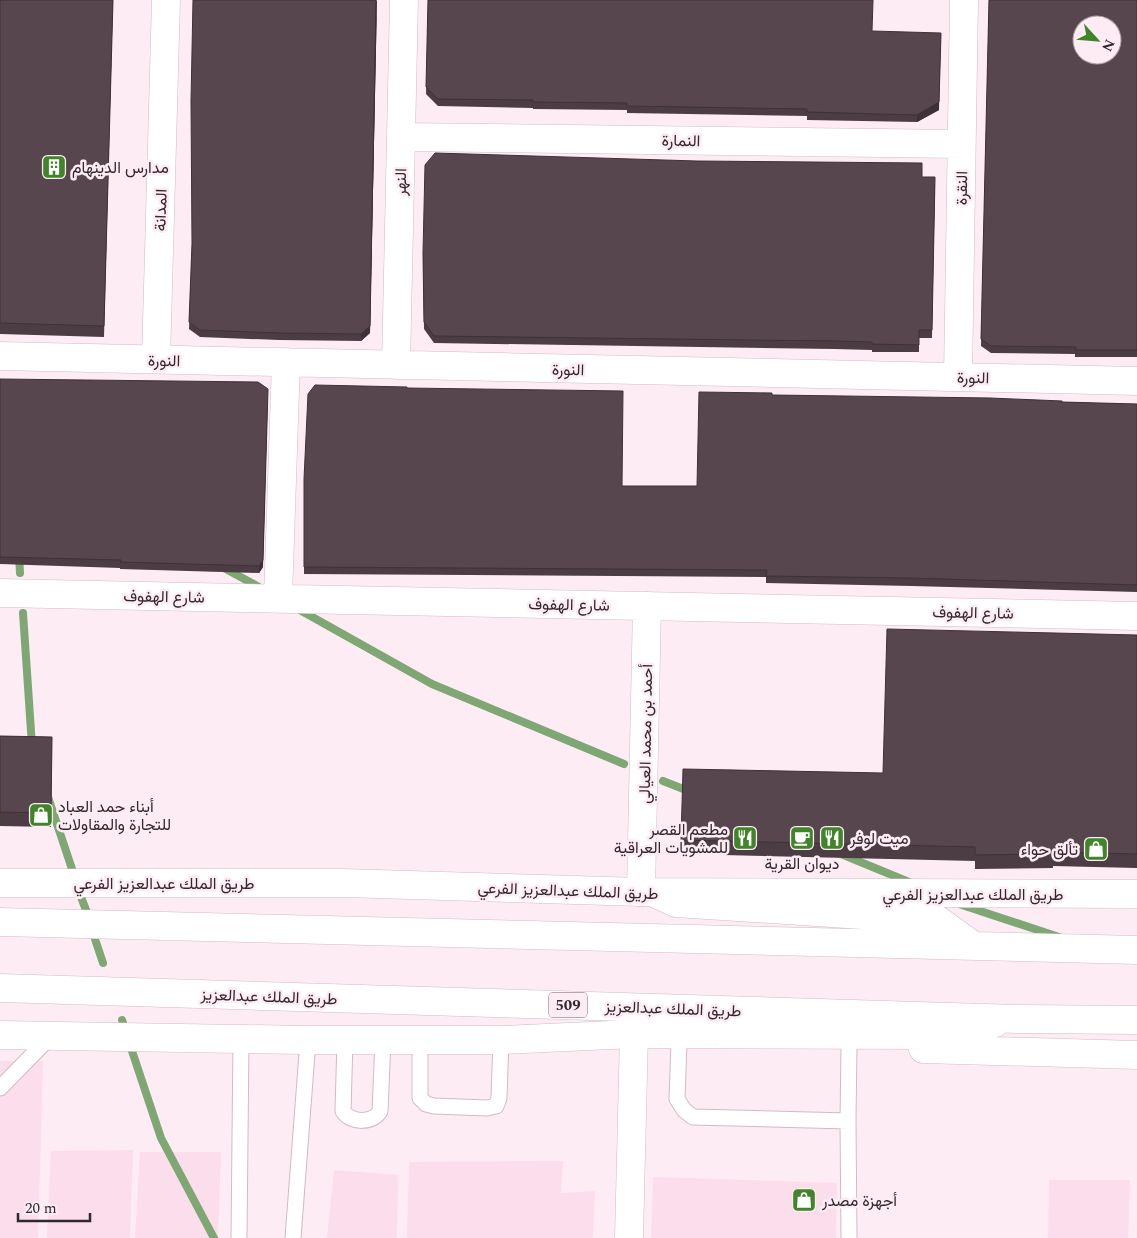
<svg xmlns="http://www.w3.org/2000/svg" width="1137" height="1238" font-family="Spectral,Vazirmatn,serif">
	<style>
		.built { fill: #fbddec }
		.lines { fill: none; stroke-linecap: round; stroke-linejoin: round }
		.stream { stroke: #7ea773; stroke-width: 8 }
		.lane-casing { stroke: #d0bbc5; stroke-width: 17 }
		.street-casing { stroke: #d0bbc5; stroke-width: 29 }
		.secondary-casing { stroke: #d0bbc5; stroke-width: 29 }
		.primary-casing { stroke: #d0bbc5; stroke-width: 29 }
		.lane { stroke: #fff; stroke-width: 15 }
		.street { stroke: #fff; stroke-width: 28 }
		.secondary { stroke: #fff; stroke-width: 28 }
		.primary { stroke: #fff; stroke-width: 28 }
		.wall { fill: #4c3c44 }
		.shaded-wall { fill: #3e3137 }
		.building { fill: #58464f; stroke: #3e3137; fill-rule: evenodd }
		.labels { text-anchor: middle; stroke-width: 5; stroke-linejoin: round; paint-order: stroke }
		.shield { fill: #feecf5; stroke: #6e6368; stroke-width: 1 }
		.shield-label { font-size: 15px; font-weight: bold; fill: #31282c }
		.street-label { font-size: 16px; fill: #31282c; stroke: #feecf5 }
		.poi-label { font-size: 16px; fill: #31282c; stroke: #feecf5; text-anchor: start }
	</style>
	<rect width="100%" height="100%" fill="#feecf5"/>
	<!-- built -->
	<path class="built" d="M0 1061H43L38 1238H0Z
		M133 1150 130 1238H47L51 1151Z
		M140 1152H221L218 1238H135Z
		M563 1161 561 1193 595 1191 593 1238H407L409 1162Z
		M334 1170 398 1175 397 1238H327Z
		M653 1177 837 1183 836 1238H651Z
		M1049 1180H1130L1128 1238H1048Z"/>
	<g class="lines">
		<!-- stream -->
		<path class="stream" d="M19 555 20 573
			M224 568 259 587
			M298 609 432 684 624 764
			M23 613 32 746
			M663 781 691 792
			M48 797 72 869
			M841 854 909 882
			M81 897 86 910
			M959 904 1059 937
			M95 939 103 963
			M122 1020 123 1023
			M132 1051 161 1138 214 1238"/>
		<defs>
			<path id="lane" d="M345 1040 343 1111C351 1124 374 1123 380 1111L383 1040
				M420 1040V1098L426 1104 434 1106 487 1108 496 1106 499 1098 501 1040
				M679 1042 677 1099 684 1110 693 1117 848 1121 849 1047
				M0 1088 51 1036
				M848 1121 849 1238
				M239 1238 241 1039
				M293 1238 308 1040"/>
			<path id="street" d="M401 137 961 144
				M0 356 1137 381
				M156 359 166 0
				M396 365 404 0
				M958 377 964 0
				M0 593 1137 616
				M278 598 286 362
				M641 892 647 606
				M629 1238 634 1034"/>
			<path id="secondary" d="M0 883H343L641 892 1137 894
				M0 1035 308 1040H501L634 1034 937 1035 995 1023
				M923 1049 1137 1055"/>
			<path id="primary" d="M652 892 676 903 938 920 974 946
				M0 922 1137 950
				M0 988 1019 1019 1137 1020"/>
		</defs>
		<!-- lane casing -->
		<use href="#lane" class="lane-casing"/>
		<!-- street casing -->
		<use href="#street" class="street-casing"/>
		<!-- secondary casing -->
		<use href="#secondary" class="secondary-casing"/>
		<!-- primary casing -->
		<use href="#primary" class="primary-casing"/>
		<!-- lane -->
		<use href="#lane" class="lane"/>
		<!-- street -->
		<use href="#street" class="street"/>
		<!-- secondary -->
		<use href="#secondary" class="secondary"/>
		<!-- primary -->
		<use href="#primary" class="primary"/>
	</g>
	<!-- wall -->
	<path class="wall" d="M0 0H113L104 337 0 334Z
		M377 0 370 333 361 341 279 340 200 337 189 329 192 245Z
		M428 0 872 31 939 110 917 122 807 120V116L627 113V110L533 109V108L438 106 426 94Z
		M989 0H1137V357H1075V354L991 353 981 346Z
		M922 177 935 184 932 338H919V352H872V350L834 349 434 343 424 329 423 253Z
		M0 379 263 567 259 573 120 569V568L0 564Z
		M407 388 622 486H697L772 395 1137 404V592L911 586 766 583V577L304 574V479Z
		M1137 635V868L1053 866V868L975 869V861L681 854V840L883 773Z
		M0 736 52 737 51 827 0 826Z"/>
	<!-- shaded-wall -->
	<path class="shaded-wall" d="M377 0 370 333 361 341V334Z
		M941 33 939 110 917 122V115Z
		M268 389 263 567 259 573V566Z"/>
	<!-- building -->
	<path class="building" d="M0 0H113L104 326 0 323Z
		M193 0H376L370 326 361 334 279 333 200 330 189 322 192 244 191 101Z
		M428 0H873L872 31 941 33 939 102 917 115 807 112V109L627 106V103L533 102V100L438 99 426 87Z
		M989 0H1137V350H1075L1076 347 991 346 981 339ZM1082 25H1112V55H1082Z
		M435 153 697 161 922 163V177H935L932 330H919V345L872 344V342L834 341 434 336 424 322 423 253 425 165Z
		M0 379 258 382 268 389 263 560 259 566 120 562 121 560 0 557Z
		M315 385 407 387V388L623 391 622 486H697L699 392 772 393V395L990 398 1062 401V402L1137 404V585L911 578 766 576 767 570 304 567V479L308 394Z
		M887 629 1137 635V854L1053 852V854L975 855V847L681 840 683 769 883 773Z
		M0 736 52 737 51 813 0 812Z"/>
	<!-- icons -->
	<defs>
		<symbol id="building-square" viewBox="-11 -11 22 22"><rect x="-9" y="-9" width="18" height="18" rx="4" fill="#40852a" stroke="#feecf5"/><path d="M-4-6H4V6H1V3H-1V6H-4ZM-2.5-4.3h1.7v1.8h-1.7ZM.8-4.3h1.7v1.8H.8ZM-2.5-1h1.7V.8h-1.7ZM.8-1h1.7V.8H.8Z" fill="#fff"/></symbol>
		<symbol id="shop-square" viewBox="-11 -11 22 22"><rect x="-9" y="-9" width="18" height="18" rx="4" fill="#40852a" stroke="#feecf5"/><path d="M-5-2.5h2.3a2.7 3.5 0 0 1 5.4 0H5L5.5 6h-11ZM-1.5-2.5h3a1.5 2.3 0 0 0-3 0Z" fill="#fff"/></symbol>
		<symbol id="restaurant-square" viewBox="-11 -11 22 22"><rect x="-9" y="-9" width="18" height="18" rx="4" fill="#40852a" stroke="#feecf5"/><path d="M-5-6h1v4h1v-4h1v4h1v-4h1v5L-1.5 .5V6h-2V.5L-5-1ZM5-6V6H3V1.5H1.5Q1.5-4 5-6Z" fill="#fff"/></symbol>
		<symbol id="cafe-square" viewBox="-11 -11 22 22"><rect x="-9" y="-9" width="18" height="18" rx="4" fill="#40852a" stroke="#feecf5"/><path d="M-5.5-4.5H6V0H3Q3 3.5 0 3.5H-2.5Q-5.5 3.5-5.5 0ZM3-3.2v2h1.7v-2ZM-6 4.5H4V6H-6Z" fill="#fff"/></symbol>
	</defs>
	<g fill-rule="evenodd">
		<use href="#building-square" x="40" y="153" width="28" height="28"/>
		<use href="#shop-square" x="27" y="801" width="28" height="28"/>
		<use href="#restaurant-square" x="731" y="824" width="28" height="28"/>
		<use href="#cafe-square" x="788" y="824" width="28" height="28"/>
		<use href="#restaurant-square" x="818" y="824" width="28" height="28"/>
		<use href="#shop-square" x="1082" y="835" width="28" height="28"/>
		<use href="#shop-square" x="790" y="1186" width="28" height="28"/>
	</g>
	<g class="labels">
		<!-- shield labels -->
		<rect class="shield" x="549" y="992.5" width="38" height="25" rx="4"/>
		<g class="shield-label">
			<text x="568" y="1010">509</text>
		</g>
		<!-- street labels -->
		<g class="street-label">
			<text transform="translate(681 140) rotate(1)" y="6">النمارة</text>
			<text transform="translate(400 182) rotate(-89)" y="6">النهر</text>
			<text transform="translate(961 188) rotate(-89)" y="6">النقرة</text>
			<text transform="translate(160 210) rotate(-88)" y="6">المدانة</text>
			<text transform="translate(164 360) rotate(1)" y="6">النورة</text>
			<text transform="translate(568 369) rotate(1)" y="6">النورة</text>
			<text transform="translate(973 377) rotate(1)" y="6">النورة</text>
			<text transform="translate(164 596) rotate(1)" y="6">شارع الهفوف</text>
			<text transform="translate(569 604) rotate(1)" y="6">شارع الهفوف</text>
			<text transform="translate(973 612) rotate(1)" y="6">شارع الهفوف</text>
			<text transform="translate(645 734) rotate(-89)" y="6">أحمد بن محمد العيالي</text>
			<text x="164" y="889">طريق الملك عبدالعزيز الفرعي</text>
			<text transform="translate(568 890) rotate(2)" y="6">طريق الملك عبدالعزيز الفرعي</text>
			<text x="973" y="900">طريق الملك عبدالعزيز الفرعي</text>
			<text transform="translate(269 996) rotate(2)" y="6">طريق الملك عبدالعزيز</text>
			<text transform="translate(673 1008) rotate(2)" y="6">طريق الملك عبدالعزيز</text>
		</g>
		<!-- poi labels -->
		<g class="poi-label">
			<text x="72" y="173">مدارس الدينهام</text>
			<text x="58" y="812">أبناء حمد العباد<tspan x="58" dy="18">للتجارة والمقاولات</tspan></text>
			<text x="728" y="835" text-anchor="end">مطعم القصر<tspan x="728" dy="18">للمشويات العراقية</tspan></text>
			<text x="850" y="844">ميت لوفر</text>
			<text x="1078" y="855" text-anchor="end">تألق حواء</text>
			<text x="802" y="869" text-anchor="middle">ديوان القرية</text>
			<text x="822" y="1206">أجهزة مصدر</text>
		</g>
	</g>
	<!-- north arrow -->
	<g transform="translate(1097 40) rotate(116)"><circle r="24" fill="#feecf5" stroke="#ac9ea5"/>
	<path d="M0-4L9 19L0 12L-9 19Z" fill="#40852a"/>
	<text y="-8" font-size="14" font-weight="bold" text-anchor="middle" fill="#31282c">N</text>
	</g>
	<!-- scale -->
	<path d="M18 1213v8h72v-8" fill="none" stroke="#31282c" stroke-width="2.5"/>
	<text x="25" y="1213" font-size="15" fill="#31282c" stroke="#feecf5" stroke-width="4" paint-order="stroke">20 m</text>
</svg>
